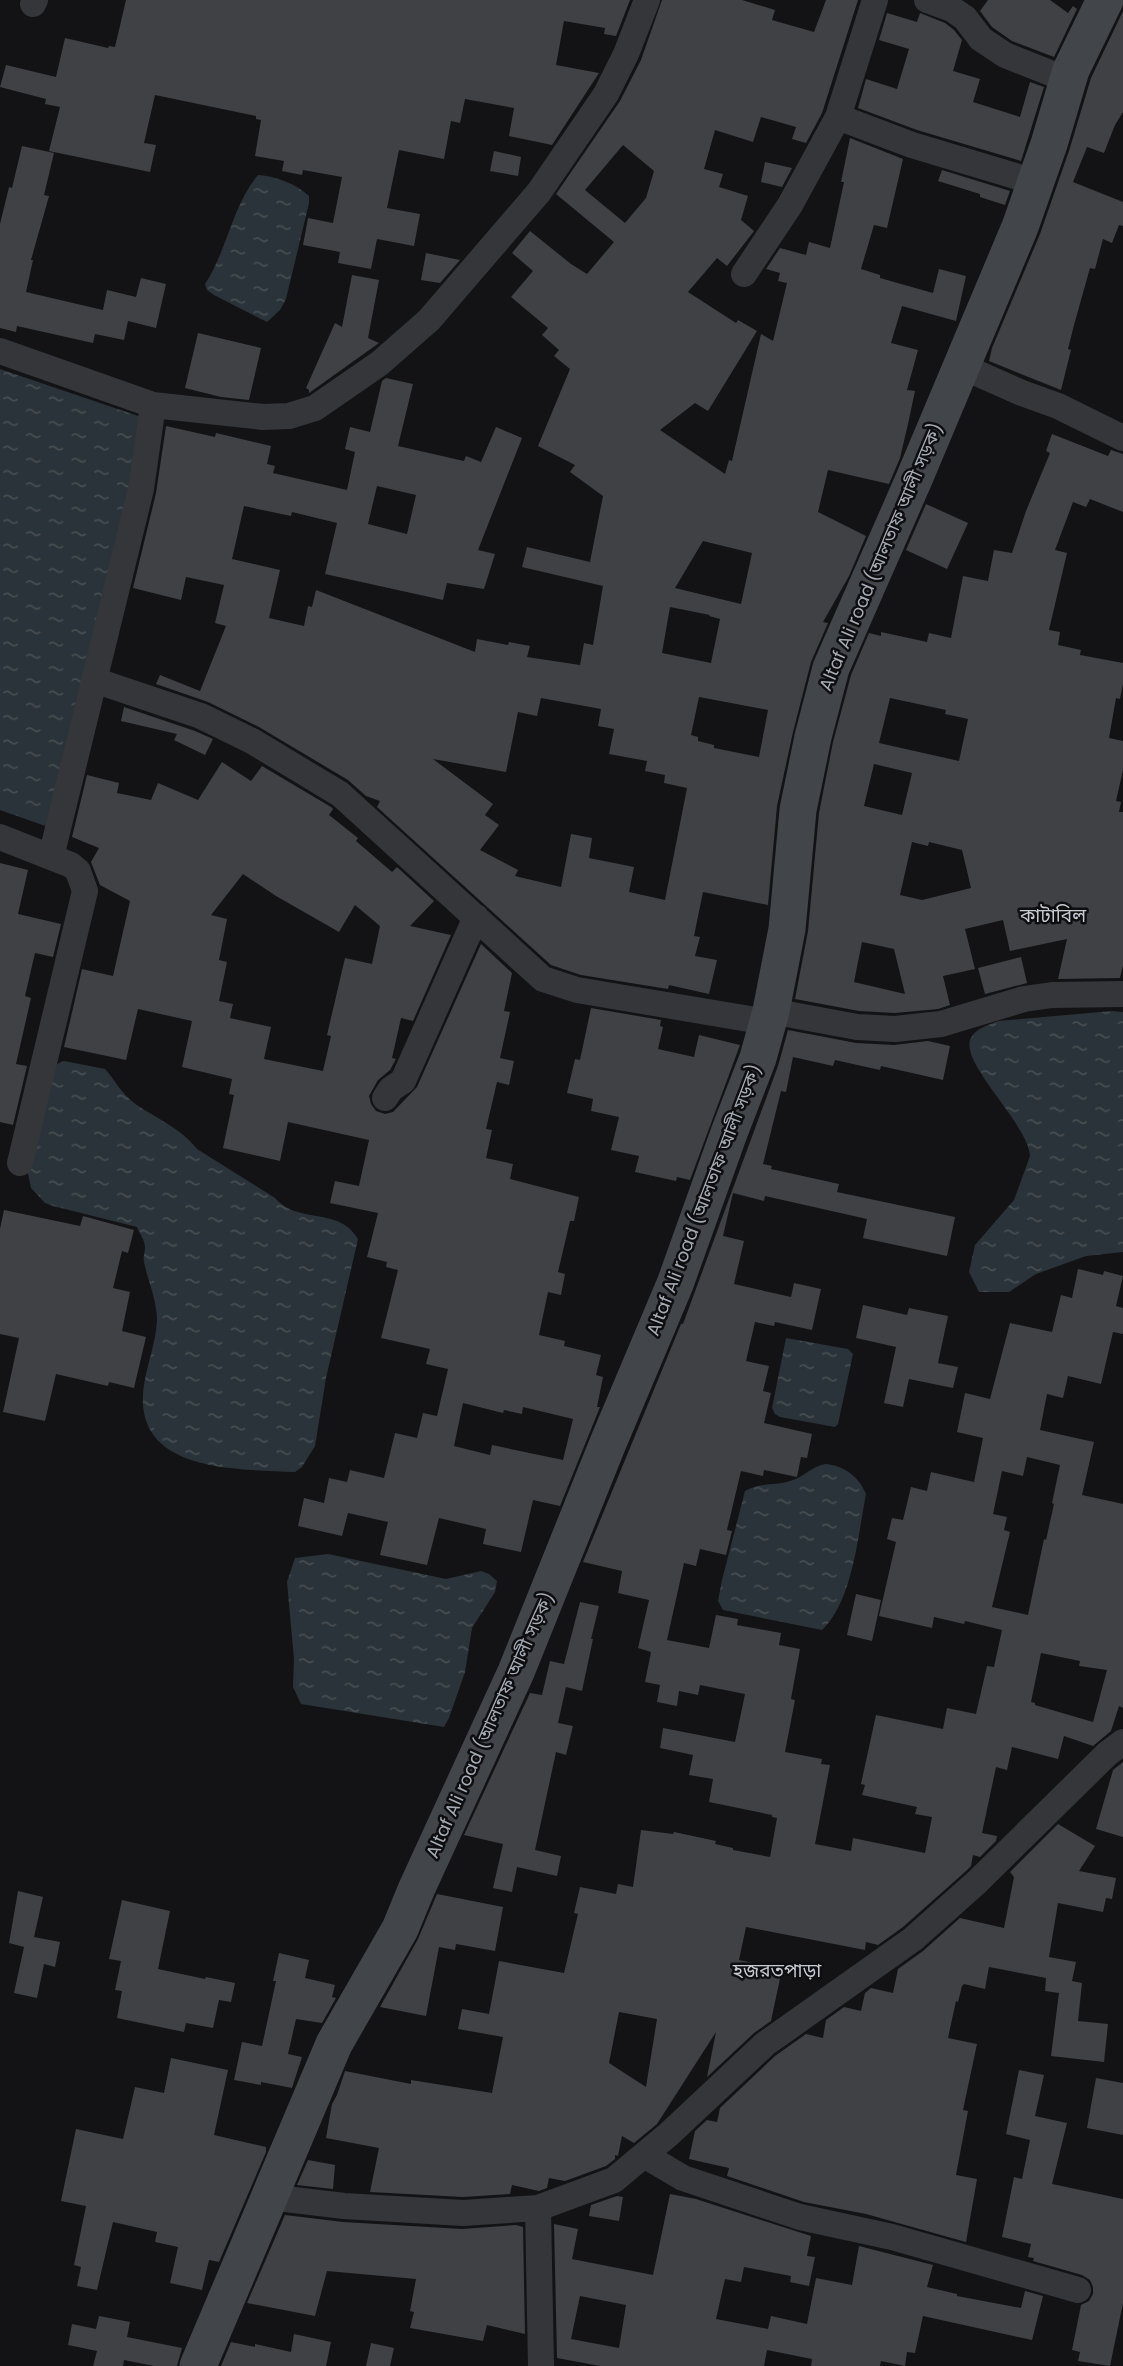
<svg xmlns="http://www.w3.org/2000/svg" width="1123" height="2366" font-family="Poppins,'Noto Sans Bengali',sans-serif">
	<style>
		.water { fill: url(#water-ripples) }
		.building { fill: #3f4145; fill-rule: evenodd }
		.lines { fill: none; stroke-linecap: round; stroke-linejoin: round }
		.street { stroke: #34363a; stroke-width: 26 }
		.secondary { stroke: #42454a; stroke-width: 37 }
		.labels { text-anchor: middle; stroke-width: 5; stroke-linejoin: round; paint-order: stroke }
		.street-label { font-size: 18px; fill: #a5abb5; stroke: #0e0e10 }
		.neighbourhood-label { font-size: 19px; fill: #c6cad1; stroke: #0e0e10 }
	</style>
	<defs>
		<pattern id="water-ripples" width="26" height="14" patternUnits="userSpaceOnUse" patternTransform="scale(1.75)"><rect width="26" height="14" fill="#2a3339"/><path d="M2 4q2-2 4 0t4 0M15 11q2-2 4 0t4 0" fill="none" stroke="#464e53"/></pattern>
	</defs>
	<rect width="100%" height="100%" fill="#131315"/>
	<!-- water -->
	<path class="water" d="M258 175C276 176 296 184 309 196V203L286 299 280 310 267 322 214 295 207 290 205 284C227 251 232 206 258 175Z
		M0 369 147 419 54 829 0 810Z
		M1112 1011 1123 1012V1252L1086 1256 1036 1274 1009 1292H979L969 1272 975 1245 1014 1200 1030 1156C1028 1123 958 1062 971 1038 976 1028 989 1025 998 1021Z
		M64 1061 105 1069C115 1080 121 1093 134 1103 155 1118 181 1128 197 1149L275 1198C298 1225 339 1206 358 1239L326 1378 315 1446 302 1467 295 1472C246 1469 148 1474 143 1405 141 1377 156 1348 157 1320 157 1301 148 1281 144 1262 143 1256 145 1252 145 1247 145 1240 139 1233 137 1227L53 1206 45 1203 31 1188 27 1169 55 1065Z
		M786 1338 848 1349 853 1354 838 1424 835 1427 780 1417 775 1414 772 1408Z
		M826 1464C845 1466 859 1477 866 1494 858 1534 853 1601 822 1630L723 1610 718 1601 722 1580 745 1491C759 1482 776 1486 790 1481 805 1477 811 1466 826 1464Z
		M328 1554 446 1579 481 1571 489 1574 497 1581 495 1592 472 1628 465 1672 449 1718 444 1727 301 1704 293 1687 294 1659 287 1582 295 1558Z"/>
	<!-- building -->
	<path class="building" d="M126 0H630L616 36 604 34 605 28 564 21 556 65 599 73 552 145 509 136 514 108 465 99 460 123 451 121 444 159 399 150 387 208 420 214 414 246 377 239 371 269 338 263 340 252 303 245 308 218 333 223 342 177 303 170 302 175 282 171 284 161 255 156 261 120 256 119V116L155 95 144 143 156 145 150 172 49 151 60 107 45 104 46 99 0 87 6 65 56 77 65 38 108 48 109 46 115 47Z
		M662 0H742L775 10 772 20 814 32 826 0H858L822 113 806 143 792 139 796 127 761 117 753 142 715 130 704 169 723 174 719 187 748 196 741 220 754 231 727 266 717 258 688 292 736 323 738 320 757 331 708 411 695 403 660 430 725 474 729 460 732 461 761 334 773 341 787 283 778 281 780 273 766 269 780 248 806 255 809 242 830 248 844 182H841L850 138 903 159 887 228 874 225 861 269 880 275V278L933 293 939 269 966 276 956 321 902 306 891 343 918 350 907 390 915 391 908 424 900 458 889 484 828 470 818 512 866 536 849 576 823 622 828 623 811 662 793 732 777 806 768 905 703 892 694 936 700 937 695 956 717 960 709 994 669 985 668 989 581 975 551 965 377 807 380 801 366 796 348 780 259 727 208 702 156 684 160 675 200 691 226 626 215 623 224 585 186 577 181 600 133 588 156 493 166 426 215 437 216 433 271 446 267 464 275 466 273 473 347 490 355 452 345 449 350 427 370 432 382 381 386 378 413 384 398 446 464 461 466 456 481 462 496 427 522 438 478 550 495 554 484 589 447 583 443 600 325 574 337 523 292 512 291 516 244 506 232 559 280 570 269 618 304 626 308 606 312 607 316 590 475 652 477 639 508 645 509 642 530 646 527 657 580 665 584 643 593 645 603 586 522 567 527 547 590 562 603 496 570 472 575 465 538 446 570 369 554 356 559 350 542 335 548 328 511 297 533 271 512 253 530 231 571 264 587 274 614 242 556 194 620 101 641 60ZM623 145 654 171 646 198 625 223 585 190ZM377 486 416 495 407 534 368 524ZM703 541 752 553 741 604 675 588ZM670 607 710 615 709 616 720 619 711 663 662 653ZM699 697 768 710 759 757 714 748V745L698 741V737L691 735ZM541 698 601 709 598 726 614 729 609 754 647 761 645 771 665 775 664 783 687 788 665 900 629 892 634 867 589 858 592 838 571 834 561 887 515 876 518 870 480 850 499 825 485 815 493 804 433 759 506 772 518 712 537 716Z
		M988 0H1050L1068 13 1073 6 1077 9 1054 57 1012 41 992 27 980 11Z
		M1123 11V112L1115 125 1104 153 1087 147 1073 182 1123 202V226L1119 225 1112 243 1103 239 1095 269 1090 268 1074 325 1068 349 1071 350 1061 390 989 361 992 348 1040 234 1069 151 1091 78Z
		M887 13 917 22 920 13 945 23 954 30 962 40 953 71 980 79 973 102 1020 117 1030 82 1044 87 1021 161 917 130 858 108 866 79 897 89 909 49 879 40Z
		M22 146 54 153 44 195 49 196 31 260H33L26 292 103 310 107 290 136 297 141 278 166 284 156 328 128 321 124 340 95 334 93 343 17 326 16 332 0 328V224L9 187 12 188Z
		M494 151 521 157 518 176 490 171Z
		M765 162 792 168 782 187 761 182Z
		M942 170 1010 191 1005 205 980 197V194L938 181Z
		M426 253 460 260 440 283 421 280Z
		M352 275 379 280 368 338 379 343 309 393V390L306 388 335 323 342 327Z
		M198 333 261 348 249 400 221 397 185 388Z
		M1052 434 1108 456 1111 450 1123 454V512L1090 499 1086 507 1073 502 1055 550 1067 553 1049 630 1060 632 1058 645 1081 650 1080 655 1123 663V684L1120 699 1116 698 1109 738 1123 741V770L1116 801 1121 802 1119 812H1123V965L1120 978 1058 979 1067 939 1010 951 1003 920 965 929 975 969 943 976 950 1005 938 1009 895 1013 859 1011 795 999 808 931 819 813 833 742 851 675 869 633 881 636V632L927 642 929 633 951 638 963 576 988 581 994 550 1012 553 1026 511 1050 453 1046 451ZM890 698 946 710 945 714 968 719 959 761 879 743ZM874 764 912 773 902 815 864 806ZM912 842 928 846 929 842 962 850 971 888 922 900 900 895ZM862 942 894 949 905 994 854 982Z
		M926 504 968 523 947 569 906 550Z
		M124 707 195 731 213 739 205 755 174 740 177 734 121 721Z
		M222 762 251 781 262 766 331 807 333 809 329 815 358 838 356 841 392 872 397 867 434 901 410 926 451 935 413 1021 401 1018 392 1058 396 1059 390 1070 378 1080 369 1096 371 1104 376 1111 385 1114 393 1112 417 1087 481 944 512 973 504 1011 510 1012 500 1058 514 1061 509 1085 497 1082 486 1129 492 1130 486 1158 513 1164 510 1179 579 1197 574 1221H570L558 1272 565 1274 561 1295 548 1292 539 1335 565 1341 564 1346 601 1355 596 1375 603 1377 597 1407H600L560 1506 533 1500 521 1552 483 1544 486 1529 439 1518 427 1565 380 1555 388 1522 348 1513 342 1536 298 1526 304 1498 324 1503 329 1478 347 1482 350 1470 384 1478 395 1433 417 1438 423 1413 437 1416 448 1369 426 1364 430 1349 381 1338 398 1270 386 1267 387 1262 367 1257 378 1213 330 1203 335 1181 359 1186 369 1140 288 1122 280 1161 223 1148 234 1095 229 1094 232 1079 182 1067 192 1021 138 1009 126 1060 64 1047 82 969 113 976 130 901 100 885 91 862 99 848 72 837 87 775 119 783 117 793 151 800 158 783 198 800ZM243 874 276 896 339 932 355 905 380 926 372 964 345 958 327 1035 331 1036 323 1071 264 1059 271 1027 230 1018 233 1004 219 1001 227 962 219 960 227 919 211 915ZM463 1403 503 1413 504 1410 522 1414 523 1407 573 1419 563 1460 492 1445 490 1455 454 1446Z
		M0 863 28 870 18 914 61 924 53 957 35 953 25 996 31 998 16 1064 27 1066 13 1125 0 1122Z
		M1021 957 1027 983 985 994 978 968Z
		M591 1008 661 1020 660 1026 663 1027 658 1049 694 1057 699 1035 740 1045 690 1180 677 1177 676 1181 635 1172 639 1156 611 1150 619 1117 591 1111 593 1099 567 1093 575 1059 580 1060Z
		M788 1030 856 1043 894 1045 928 1041 950 1046 943 1080 881 1066 880 1070 835 1060 833 1066 793 1057 786 1092 781 1091 763 1164 772 1166 771 1169 839 1184 837 1192 955 1217 947 1256 863 1238 867 1219 765 1196 764 1201 733 1193 723 1236 744 1241 734 1284 791 1297 794 1283 821 1289 812 1330 775 1322 774 1326 755 1322 746 1361 769 1366 763 1391 771 1393 764 1423 812 1434 807 1458 801 1457 797 1477 764 1470 763 1476 741 1471 727 1530 732 1531 726 1555 700 1549 696 1566 684 1563 667 1640 709 1648 716 1615 738 1619 737 1625 781 1633 779 1645 800 1649 791 1699 795 1700 785 1752 822 1759 821 1764 830 1765 815 1844 851 1851 853 1838 925 1853 932 1817 915 1814 917 1807 862 1795 865 1785 861 1784 876 1715 943 1729 947 1708 976 1714 987 1666 994 1667 1002 1630 965 1621 964 1624 934 1617 932 1628 879 1616 896 1542 887 1539 892 1518 903 1520 911 1487 927 1491 931 1472 974 1482 983 1438 957 1432 965 1393 990 1399 1010 1323 1052 1332 1061 1295 1072 1298 1078 1269 1103 1275 1104 1271 1123 1276 1116 1306 1123 1308V1334L1113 1332 1101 1384 1068 1376 1063 1398 1047 1394 1040 1430 1094 1442 1082 1495 1123 1504V1708L1119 1706 1111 1731 1093 1746 1064 1736 1058 1759 1012 1747 1007 1770 996 1767 982 1833 997 1836 996 1841 980 1857 973 1855 971 1866 966 1871 903 1927 878 1945 866 1942 865 1950 746 1927 739 1960 782 1969 771 2021 754 2033 707 2077 716 2032 657 2124 634 2143 622 2136 618 2156 615 2155V2159L606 2166 565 2181 549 2178 547 2188 539 2191 512 2185 510 2194 463 2197 370 2192 379 2148 326 2138 332 2104 337 2095 345 2071 411 2084V2080L492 2093 503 2037 458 2029 462 2009 489 2014 499 1961 564 1973 578 1914 574 1913 580 1887 616 1894 618 1884 633 1887 641 1830 673 1834 674 1832 716 1841 715 1844 733 1848V1850L770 1857 777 1818 772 1817V1815L709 1802 713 1779 689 1775 693 1755 660 1748 663 1728 735 1742 745 1694 700 1685 698 1695 679 1691 677 1706 657 1702 660 1685 645 1682 651 1652 638 1648 649 1600 618 1593 622 1571 583 1562 681 1324H683L778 1066ZM1027 1457 1060 1465 1052 1503 1054 1504 1046 1540 1044 1539 1028 1615 992 1607 1010 1532 1004 1530 1007 1517 993 1514 1002 1471 1023 1476ZM1041 1653 1080 1661 1079 1666 1107 1670 1093 1722 1035 1705V1703L1031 1702ZM619 2012 657 2019 646 2087 609 2063Z
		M4 1210 80 1226 83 1216 134 1230 128 1253 122 1251 113 1288 130 1292 122 1331 146 1337 134 1388 109 1382 108 1386 56 1374 45 1421 3 1412 19 1338 0 1334V1229Z
		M863 1305 907 1315 909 1308 948 1316 938 1363 958 1367 953 1388 909 1379 903 1407 884 1403 896 1347 856 1338Z
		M856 1594 881 1600 872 1641 847 1635Z
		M580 1602 599 1606 591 1639H593L582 1691 566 1687 558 1723 573 1726 566 1755 556 1752 535 1850 561 1856 557 1876 517 1867 512 1892 493 1888 503 1844 464 1835 530 1693 542 1695 550 1661 564 1664Z
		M1123 1762V1837L1096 1829 1113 1770Z
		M1058 1824 1095 1846 1079 1871 1116 1878 1112 1899 1106 1898 1103 1912 1058 1903 1049 1957 1076 1962 1072 1981 1082 1983 1078 2021 1108 2024 1104 2062 1051 2056 1059 1993 1045 1991 1046 1978 989 1967 985 1989 964 1984 962 1986 958 2002 956 2001 948 2038 977 2044 963 2110 968 2111 956 2175 977 2179 966 2242 866 2214 804 2202 727 2176 729 2168 689 2159 695 2131 707 2120 717 2122 720 2108 775 2056 806 2034 823 2038 826 2020 844 2007 861 2011 865 1993 871 1988 893 1993 898 1969 923 1951 960 1918 1004 1928 1014 1877 1010 1872Z
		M18 1891 43 1897 34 1937 60 1942 55 1967 44 1964 37 1998 14 1993 24 1947 9 1943Z
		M437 1894 503 1907 495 1951 456 1944 455 1950 439 1947 426 2016 380 2007 418 1939Z
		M122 1900 170 1911 158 1969 205 1979 206 1977 235 1983 231 2002 219 2000 213 2028 186 2023 184 2032 117 2018 122 1991 115 1990 121 1961 109 1959Z
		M279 1953 309 1960 305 1978 335 1985 332 1997 336 1998 322 2023 296 2019 288 2054 302 2057 292 2088 261 2082V2085L234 2080 242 2042 262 2046 276 1981H273Z
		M171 2058 228 2070 214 2135 266 2147V2152L219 2262 209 2260 202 2290 170 2283 178 2247 155 2242 157 2232 113 2222 97 2290 77 2286 81 2267 74 2265 86 2206 61 2201 76 2129 123 2139 135 2087 164 2093Z
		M1019 2070 1044 2075 1035 2116 1067 2123 1052 2184 1123 2199V2303L1110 2366 1078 2361 1080 2352 1072 2350 1081 2305 1089 2301 1093 2294V2287L1090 2280 1082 2275 1033 2261 1034 2258 1028 2257 1031 2244 1002 2237 1014 2177 1022 2179 1030 2140 1006 2134Z
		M1096 2078 1123 2083V2135L1087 2128Z
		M308 2160 335 2165 333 2189 297 2185Z
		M670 2194 696 2199 811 2236 807 2256 815 2257 809 2286 790 2282 791 2276 744 2267 741 2282 725 2279 716 2319 768 2329 771 2316 807 2324 816 2278 852 2285 859 2246 933 2265 927 2287 957 2294V2296L1021 2308 1025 2291 1043 2296 1032 2340 923 2316 915 2353 907 2352 905 2366 881 2361 880 2366H811L812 2359 767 2350 764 2366H600L557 2358 554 2224 578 2229 572 2259 653 2275ZM580 2296 626 2305 619 2348 571 2339Z
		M617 2196 623 2197 619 2221 589 2216 591 2205Z
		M285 2215 343 2222 462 2229 516 2225 523 2227 525 2334 487 2325 483 2341 410 2328 414 2312 410 2311 416 2279 327 2271 315 2316 247 2303Z
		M99 2316 130 2322 127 2337 182 2348 177 2366H154L124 2360 123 2366H93L97 2351 68 2345 72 2324 96 2329Z
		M294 2334 331 2342 326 2366H221L231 2342 255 2347V2344L291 2352Z
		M371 2343 394 2348 390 2366H366Z"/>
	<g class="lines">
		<!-- street -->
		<path class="street" d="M927 0 952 9 965 18 981 39 1005 55 1068 80
			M33 4 35 0
			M838 117 912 145 1035 182
			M744 274 790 205 838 117 875 0
			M0 351 153 405 263 417 289 416 315 408 380 363 429 320 539 192 606 94 626 54 647 0
			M961 366 1022 393 1058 406 1123 438
			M94 680 201 716 252 741 340 794 543 979 577 990 767 1022
			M0 837 71 865 78 871 85 891 20 1163
			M51 857 141 489 153 405
			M771 1011 857 1027 895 1029 941 1024 1024 999 1052 995 1123 994
			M385 1098 391 1089 403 1081 476 917
			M644 2155 683 2178 800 2217 892 2237 1078 2290
			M269 2197 344 2206 463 2213 538 2208 614 2180 669 2134 765 2044 913 1939 977 1882 1107 1754 1123 1742
			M538 2208 541 2366"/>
		<!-- secondary -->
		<path class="secondary" d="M198 2366 334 2044 400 1929 416 1890 516 1672 608 1443 675 1284 729 1133 758 1058 771 1011 787 929 798 810 813 737 831 668 914 479 1020 227 1049 144 1071 70 1105 0"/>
	</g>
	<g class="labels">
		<!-- street labels -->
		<g class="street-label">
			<text transform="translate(881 557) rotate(-67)" y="6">Altaf Ali road (আলতাফ আলী সড়ক)</text>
			<text transform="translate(704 1200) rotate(-69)" y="6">Altaf Ali road (আলতাফ আলী সড়ক)</text>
			<text transform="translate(490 1725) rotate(-66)" y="6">Altaf Ali road (আলতাফ আলী সড়ক)</text>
		</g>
		<!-- neighbourhood labels -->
		<g class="neighbourhood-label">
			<text x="1053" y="922">কাটাবিল</text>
			<text x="777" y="1977">হজরতপাড়া</text>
		</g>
	</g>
</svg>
